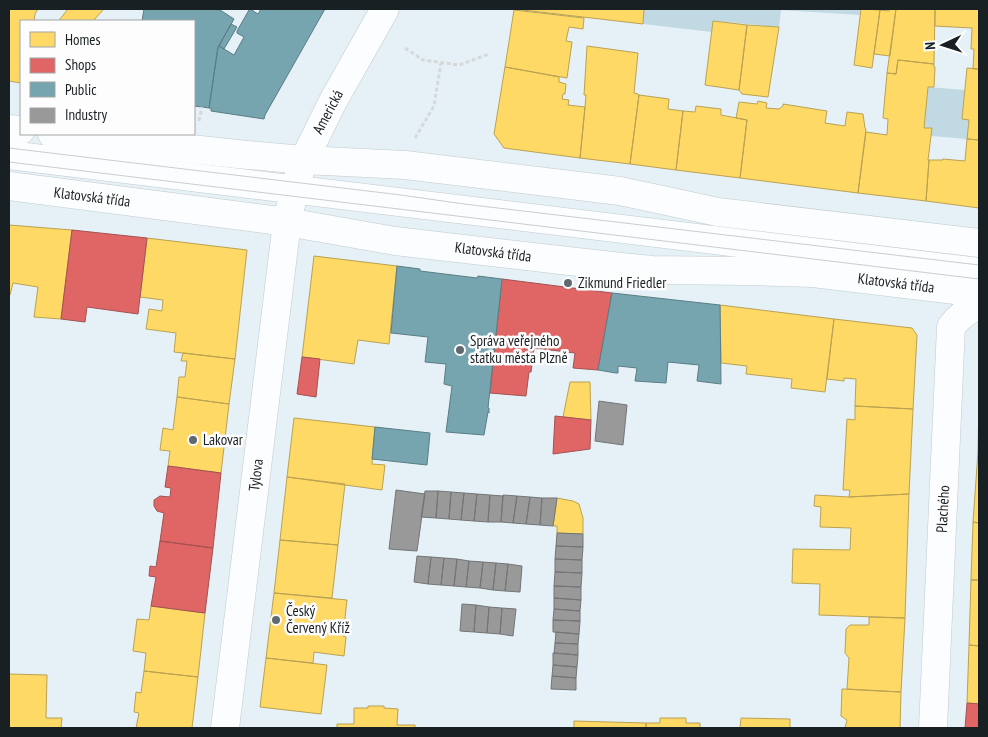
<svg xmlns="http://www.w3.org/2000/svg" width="988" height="737" font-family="'PT Sans Narrow',sans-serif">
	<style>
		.green { fill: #c0d9e3 }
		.homes { fill: #ffd966; stroke: #baa252 }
		.shops { fill: #e06666; stroke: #a45152 }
		.public { fill: #76a5af; stroke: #5a7d85 }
		.industry { fill: #999; stroke: #737576 }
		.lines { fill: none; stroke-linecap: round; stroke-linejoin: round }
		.minor-casing { stroke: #c2cace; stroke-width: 29 }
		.major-casing { stroke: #c2cace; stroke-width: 29 }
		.path { stroke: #d6d9db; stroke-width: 3; stroke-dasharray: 4 2.5; stroke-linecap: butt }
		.minor { stroke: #fbfdfe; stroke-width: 28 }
		.major { stroke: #fbfdfe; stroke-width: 28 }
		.tram { stroke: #cacdcf; stroke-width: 1 }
		.poi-dot { fill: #60696d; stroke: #fdfdfd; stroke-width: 2 }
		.labels { text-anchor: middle; stroke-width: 5; stroke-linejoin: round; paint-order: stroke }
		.street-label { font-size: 15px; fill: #192023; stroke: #fdfdfd }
		.poi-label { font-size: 15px; fill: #192023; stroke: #fdfdfd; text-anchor: start }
	</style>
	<rect width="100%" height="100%" fill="#e5f1f6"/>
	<!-- green -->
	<path class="green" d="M644 9H861L860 15 781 10 779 27 714 21 712 32 643 24Z
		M928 87 965 90 962 119 969 120 967 139 931 136 932 128H924Z"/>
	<!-- homes -->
	<path class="homes" d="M9 9H38L35 14 34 21H21V83L9 81Z
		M68 9H104L93 21H60V19Z
		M514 9H644L643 24Z
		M861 9 880 10 872 68 854 65Z
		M889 9H896L890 56 874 54 880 10 889 11Z
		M896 9H935L934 64 898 60 896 74 887 73Z
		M935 9H979V69H973L974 49H971L972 28 935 26Z
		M514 10 584 18 583 29 569 27 566 41 572 42 567 78 505 67Z
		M713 21 747 25 739 90 705 85Z
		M747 25 779 27 768 97 742 94 739 90Z
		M587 46 638 53 634 93 638 94 639 95 630 164 580 158 585 107 586 95H584Z
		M898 60 934 64V67H935L934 87H928L924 128H932L928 160H929L926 201 858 193 866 132 887 135 888 119 883 118 887 73 896 74Z
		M505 67 559 77V82L566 84 565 94H563L562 99 569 100 568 105 585 107 580 158 504 148 494 134Z
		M967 68 979 69V140L967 139 969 120 962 119Z
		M639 95 669 99 668 109 683 111 676 170 630 164Z
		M758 101 767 103 766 108 779 109 783 106V104L827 111 825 123 845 126 847 112 863 114 865 128 866 129 858 193 740 178 747 120 736 118 739 102 757 104Z
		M696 106 721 109V115L747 120 740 178 676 170 683 111 695 112Z
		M967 139 979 140V208L926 201 929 160H943V159L965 161Z
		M9 225 72 230 61 319 34 317 38 287 13 283 10 295H9Z
		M147 238 247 250 235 359 174 352 176 333 146 329 149 309 162 311 163 300 140 297Z
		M314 256 397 266 389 344 358 340 354 364 302 357Z
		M720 305 834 319 825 392 791 388 792 379 746 374 747 366 721 363Z
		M834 319 912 328 917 335 913 409 855 406 856 379 844 378V381L827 379Z
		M183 353 235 359 229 404 177 397 179 377H185L187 361H181Z
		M570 382H590L591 420 563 417Z
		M979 396V452H978Z
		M177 397 229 404 221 473 168 466 170 451 160 450 163 428 173 430Z
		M855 406 913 409 909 494 849 497 850 490H843L847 419 855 420Z
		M294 418 375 427 372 464 385 465 382 490 287 477Z
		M978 452H979V523L973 522Z
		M287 477 345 484 338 545 280 540Z
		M909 494 905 618 819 615 820 584 792 583 793 549 850 550 851 528 820 527 821 507 814 506 815 495 849 497Z
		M557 498 573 501 579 504 583 518V534L557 533V526H553Z
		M973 522 979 523V580H971Z
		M280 540 338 545 332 598 274 593Z
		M971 580H979V646L969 645Z
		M274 593 347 600 343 636 346 637 344 656 314 652 313 663 266 658Z
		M151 606 205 613 198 677 144 671 146 653 133 651 137 619 149 620Z
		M869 617 905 618 901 692 847 689 849 658 845 653 846 629 850 625H869Z
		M969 645 979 646V704L967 703Z
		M266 658 327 665 321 714 260 707Z
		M144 671 198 677 192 728H136L139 713 134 712 136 692 141 693Z
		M9 674 47 675 46 718H62L61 728H9Z
		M842 689 901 692 900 728H845L847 720 841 716Z
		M368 706H384V708L398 709 397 725H415V728H337V724H354V708H368Z
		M660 718H686V723H700V728H646V723H660Z
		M741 718 790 719V728H700H740Z
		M574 721 646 723V728H574Z"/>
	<!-- shops -->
	<path class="shops" d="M72 230 147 238 138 314 87 307 85 322 61 319Z
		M502 279 612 293 598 370 573 368 575 353 534 348 531 372H529L526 396 490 393Z
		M302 357 320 359 316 397 297 394Z
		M555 416 591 420 590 449 553 454Z
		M168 466 221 473 213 548 160 541 164 513 157 511 154 506V500L160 496 170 497 171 488 165 487Z
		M160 541 213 548 205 613 151 606 156 577 149 576 150 566 156 567Z
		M967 703 979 704V728H965Z"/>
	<!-- public -->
	<path class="public" d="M144 9H208L220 10 234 19 218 47 209 108 194 106V21H142Z
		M250 9 258 14 261 9H325L265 115 264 119 211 111V108H209L218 47 219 46 234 55 244 37 237 33V31L249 10Z
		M231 24 237 27 224 49 219 46Z
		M397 266 420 269V271L477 278 478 276 502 279 488 408H489V413L488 412 484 435 446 432 452 386 444 384 446 364 425 362 428 337 391 333Z
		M612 293 720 305 721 384 697 381 699 365 668 362 666 383 635 381 637 368 618 366V373H616L598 370Z
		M375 427 430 433 427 465 372 459Z"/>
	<!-- industry -->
	<path class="industry" d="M599 401 627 405 623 445 595 441Z
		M396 490 425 494 417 551 389 549Z
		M425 491H438L436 518 421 517Z
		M438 491 451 492 449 519 436 518Z
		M451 492 464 493 461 520 449 519Z
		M464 493 477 494 474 521 461 520Z
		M477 494 490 495 488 522 474 521Z
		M490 495 503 496 501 522H488Z
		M503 495 517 496 513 523 501 522Z
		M517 496 530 497 526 524 513 523Z
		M530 497 542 498 540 525 526 524Z
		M542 498H557L553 526 540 525Z
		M557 533 583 534V547L556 546Z
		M556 546 583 547 582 560 555 559Z
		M417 556 431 557 428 584 414 582Z
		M431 557 444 558 441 585 428 584Z
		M444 558 457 559 454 586 441 585Z
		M457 559 469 561 466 587 454 586Z
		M555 559 582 560V573L555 572Z
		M469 561 483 562 480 588 466 587Z
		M483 562 496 563 493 590 480 588Z
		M496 563 508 564 505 591 493 590Z
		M508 564 522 566 520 592 505 591Z
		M555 572 582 573 581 587 554 586Z
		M554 586 581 587V600L554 598Z
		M554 598 581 600 580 611 554 609Z
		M462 604 476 605 474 632 460 631Z
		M476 605 489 607 487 633 474 632Z
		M489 607 502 608 500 634 487 633Z
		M502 608 516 609 513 636 500 634Z
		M554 609 580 611V621L553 620Z
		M553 620 580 621 579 634 553 632Z
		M556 632 579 634 578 644 555 643Z
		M555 643 578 644V655L554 653Z
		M553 653 578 655 577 667 553 665Z
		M553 665 577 667 576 678 552 676Z
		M552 676 576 678V690L551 689Z"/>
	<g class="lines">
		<defs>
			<path id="minor" d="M9 155 979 272
				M225 728 287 222 296 183 304 160 333 101 385 9
				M933 728 951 327C959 316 967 310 979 305"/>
			<path id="major" d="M9 129 21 130
				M52 134 237 154 304 160 405 165 620 191 718 212 979 243
				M9 186 287 222 395 241 621 267 652 270 747 271 813 273 955 290 979 296"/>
		</defs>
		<!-- minor casing -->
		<use href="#minor" class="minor-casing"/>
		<!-- major casing -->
		<use href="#major" class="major-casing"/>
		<!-- path -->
		<path class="path" d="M217 10V9
			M405 48 423 60 459 65 489 54
			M199 121 202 107
			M415 138 434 106 441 63"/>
		<!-- minor -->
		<use href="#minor" class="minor"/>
		<!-- major -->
		<use href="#major" class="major"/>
		<!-- tram -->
		<path class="tram" d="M9 148 401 195 464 204 979 265
			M9 162 979 279"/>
	</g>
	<!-- markers -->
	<g class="poi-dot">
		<circle cx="568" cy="283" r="5"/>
		<circle cx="460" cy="350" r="5"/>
		<circle cx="193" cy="440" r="5"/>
		<circle cx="276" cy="620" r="5"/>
	</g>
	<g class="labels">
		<!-- street labels -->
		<g class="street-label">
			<text transform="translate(328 112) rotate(-62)" y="5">Americká</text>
			<text transform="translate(92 197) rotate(7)" y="5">Klatovská třída</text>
			<text transform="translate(493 252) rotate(7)" y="5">Klatovská třída</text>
			<text transform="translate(896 283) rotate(7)" y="5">Klatovská třída</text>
			<text transform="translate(256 475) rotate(-83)" y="5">Tylova</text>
			<text transform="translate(943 509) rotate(-87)" y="5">Plachého</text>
		</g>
		<!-- poi labels -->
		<g class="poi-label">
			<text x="578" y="288">Zikmund Friedler</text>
			<text x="470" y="346">Správa veřejného<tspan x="470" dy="17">statku města Plzně</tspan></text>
			<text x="203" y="445">Lakovar</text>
			<text x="286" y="616">Český<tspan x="286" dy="17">Červený Kříž</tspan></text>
		</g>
	</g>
	<!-- border -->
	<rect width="988" height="737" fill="none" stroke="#192023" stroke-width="20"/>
	<!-- legend -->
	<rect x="20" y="20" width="175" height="115" fill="#fdfdfd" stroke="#a2a5a6"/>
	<rect x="30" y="32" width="25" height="15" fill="#ffd966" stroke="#a2a5a6"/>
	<text x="65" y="45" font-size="15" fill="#192023">Homes</text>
	<rect x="30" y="58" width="25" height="15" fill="#e06666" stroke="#a2a5a6"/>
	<text x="65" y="70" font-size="15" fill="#192023">Shops</text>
	<rect x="30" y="82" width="25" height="15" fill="#76a5af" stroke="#a2a5a6"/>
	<text x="65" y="95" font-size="15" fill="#192023">Public</text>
	<rect x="30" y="108" width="25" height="15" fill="#999999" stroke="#a2a5a6"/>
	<text x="65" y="120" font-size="15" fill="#192023">Industry</text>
	<!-- north arrow -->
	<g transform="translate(943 45) rotate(266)" stroke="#fdfdfd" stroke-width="4" paint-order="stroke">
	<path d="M0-4L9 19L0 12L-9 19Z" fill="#192023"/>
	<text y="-8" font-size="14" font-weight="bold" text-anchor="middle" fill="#192023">N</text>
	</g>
</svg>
